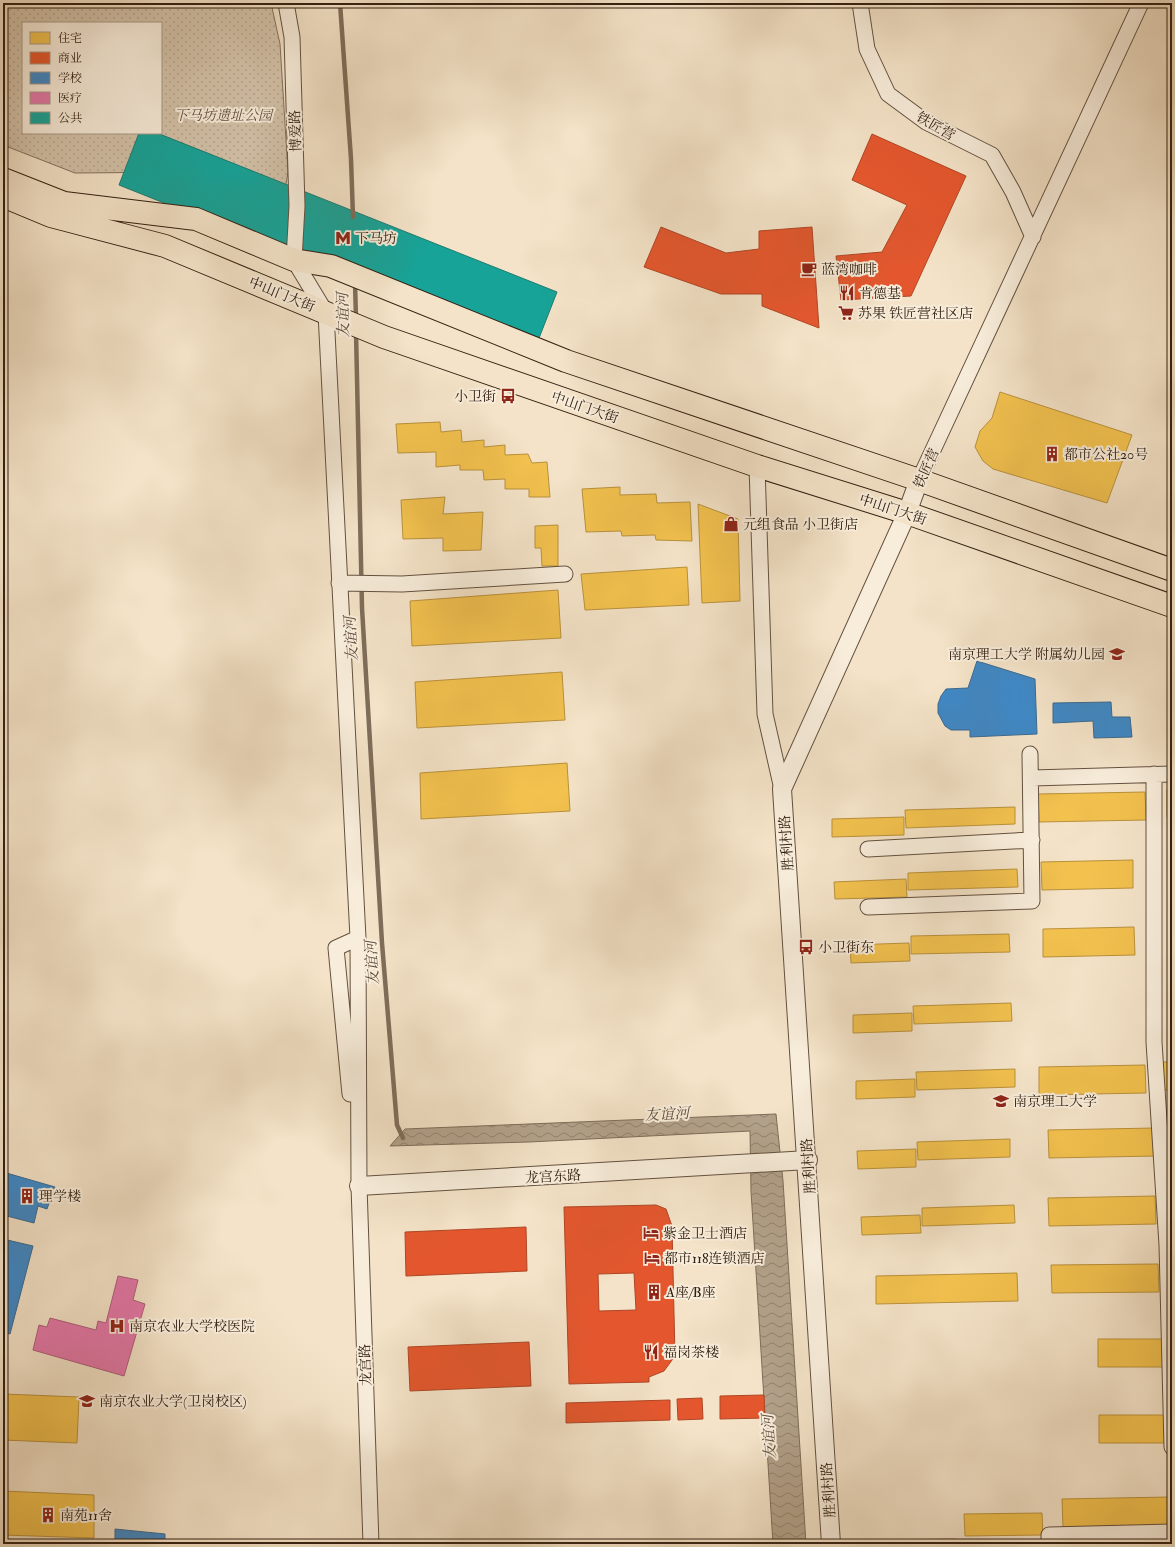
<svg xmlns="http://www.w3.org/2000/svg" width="1175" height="1547" font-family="'IM FELL Double Pica','Noto Serif SC',serif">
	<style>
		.grass { fill: url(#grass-dots); stroke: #83715d; fill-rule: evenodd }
		.water { fill: url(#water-waves); stroke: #7f6d5a }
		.homes { fill: #f2c14e; stroke: #b9913c }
		.shops { fill: #e4572e; stroke: #af4625; fill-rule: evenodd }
		.schools { fill: #3f88c5; stroke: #3b698f }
		.health { fill: #e377a8; stroke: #ae5d7b }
		.public { fill: #17a398; stroke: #1f7c70 }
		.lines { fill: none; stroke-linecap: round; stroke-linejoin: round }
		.stream { stroke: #7f6d5a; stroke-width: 4.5 }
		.minor-casing { stroke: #63513f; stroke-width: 17 }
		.tertiary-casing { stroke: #63513f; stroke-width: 20 }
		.primary-casing { stroke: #332011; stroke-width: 24 }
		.minor { stroke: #f8eddb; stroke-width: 15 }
		.tertiary { stroke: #f8eddb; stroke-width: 18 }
		.primary { stroke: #f4e3c8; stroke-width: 22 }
		.labels { text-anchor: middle; stroke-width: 4; stroke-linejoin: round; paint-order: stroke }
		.park-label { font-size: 14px; font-style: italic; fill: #63513f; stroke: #f8eddb }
		.street-label { font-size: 14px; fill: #332011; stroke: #f8eddb }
		.poi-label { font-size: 14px; fill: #332011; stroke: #f8eddb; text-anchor: start }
		.water-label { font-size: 15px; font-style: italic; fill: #5f4d3b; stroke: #f8eddb }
	</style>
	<defs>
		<pattern id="grass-dots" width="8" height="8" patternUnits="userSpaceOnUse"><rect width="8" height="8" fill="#d3c2a9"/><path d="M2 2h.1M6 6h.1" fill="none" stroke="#b6a690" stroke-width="1.8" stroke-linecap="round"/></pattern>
		<pattern id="water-waves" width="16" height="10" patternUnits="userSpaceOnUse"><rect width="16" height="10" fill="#b2a18a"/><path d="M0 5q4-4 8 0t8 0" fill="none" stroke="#91836f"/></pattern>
	</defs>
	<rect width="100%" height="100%" fill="#f4e3c8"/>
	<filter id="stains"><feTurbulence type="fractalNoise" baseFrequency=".005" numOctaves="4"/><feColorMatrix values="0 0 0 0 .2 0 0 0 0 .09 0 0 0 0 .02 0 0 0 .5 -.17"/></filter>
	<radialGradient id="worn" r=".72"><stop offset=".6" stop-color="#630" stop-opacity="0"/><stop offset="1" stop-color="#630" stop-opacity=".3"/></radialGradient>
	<!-- grass -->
	<path class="grass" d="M3 3H271L280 44 288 172 283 203 190 172 75 173 3 145ZM23 23H161V133H23Z"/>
	<!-- water -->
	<path class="water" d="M776 1114 783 1181 806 1544H773L751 1191 750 1131 529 1142 390 1146 405 1129Z"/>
	<!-- homes -->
	<path class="homes" d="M1000 392 1132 435 1107 503 993 469 983 461 975 447 980 431 992 418Z
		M440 422 441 432 461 430 462 442 484 440V447L505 445V455L528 454 532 463 547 462 550 497H529V489H505V479L484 480 483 470H460V465L436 467V452L398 453 396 424Z
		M620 487V495L656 494 657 503 690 502 692 541 656 540 655 535 622 536 621 531 586 532 582 489Z
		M445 497 443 514 483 512 481 550 443 551V538L403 539 401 500Z
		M698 504 738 519 740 601 702 603Z
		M558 525V566H542L541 548H535V526Z
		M687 567 689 605 585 610 581 574Z
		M558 590 561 638 412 646 410 601Z
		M562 672 565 720 417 728 415 682Z
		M567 763 570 811 421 819 420 773Z
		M1167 789H1172V817H1167Z
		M1145 792 1146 820 1039 822 1038 794Z
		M1015 807V824L906 828 905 810Z
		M904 817V835L832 837V819Z
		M1133 860V888L1042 890 1041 862Z
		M1017 869 1018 887 908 890V873Z
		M906 879 907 897 835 899 834 882Z
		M1134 927 1135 955 1043 957V929Z
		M1009 934 1010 952 911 954V936Z
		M909 943 910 961 851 963 850 945Z
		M1011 1003 1012 1021 914 1024 913 1006Z
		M912 1013V1031L853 1033V1015Z
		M1162 1062H1172V1090H1163Z
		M1145 1065 1146 1093 1039 1095V1067Z
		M1015 1069V1087L917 1090 916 1072Z
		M915 1079V1097L856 1099V1081Z
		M1155 1128 1156 1156 1049 1158 1048 1130Z
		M1168 1128H1172V1156H1168Z
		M1010 1139V1157L918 1160 917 1142Z
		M916 1149V1167L858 1169 857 1151Z
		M1155 1196 1156 1224 1049 1226 1048 1198Z
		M1014 1205 1015 1223 922 1226V1208Z
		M920 1215 921 1233 862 1235 861 1217Z
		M1158 1264 1159 1292 1052 1293 1051 1265Z
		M1017 1273 1018 1301 876 1304V1276Z
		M1098 1339H1164V1367H1098Z
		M3 1394 79 1397 77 1443 3 1440Z
		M1099 1415H1165V1443H1099Z
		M3 1491 94 1495V1538L3 1535Z
		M1169 1497 1170 1525 1063 1527 1062 1499Z
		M1042 1513 1043 1535 965 1536 964 1514Z
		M955 1539V1544H877V1540Z"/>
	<!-- shops -->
	<path class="shops" d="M872 134 966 176 911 296 841 300 836 256 882 252 907 205 852 180Z
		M661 227 726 253 759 249V231L812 227 819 328 762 306V294H721L644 267Z
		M656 1205 666 1209 672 1226 675 1356 664 1371 649 1377V1382L569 1384 564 1207ZM634 1273 636 1310 599 1311 598 1274Z
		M526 1227 527 1271 406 1276 405 1232Z
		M529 1342 531 1386 410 1391 408 1347Z
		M764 1395 765 1418 720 1419V1396Z
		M702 1398 703 1419 678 1420 677 1399Z
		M670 1400V1420L566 1423V1403Z"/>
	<!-- schools -->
	<path class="schools" d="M977 661 1035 679 1037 734 970 737V730H951L945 726 938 713V704L941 696 946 689 968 688Z
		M1111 702 1112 717H1130L1132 737 1094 738 1093 721 1053 723V703Z
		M3 1172 55 1187 47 1209 38 1206 34 1223 3 1215Z
		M3 1239 33 1246 10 1334 3 1332Z
		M115 1529 165 1534V1544H115Z"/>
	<!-- health -->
	<path class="health" d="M118 1276 138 1280 133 1300 145 1304 124 1376 33 1350 39 1325 47 1327 50 1318 96 1330 98 1321 106 1323Z"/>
	<!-- public -->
	<path class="public" d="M139 133H157L557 292 534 351 119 185Z"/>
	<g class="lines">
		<!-- stream -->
		<path class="stream" d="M340 3 351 159 353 217
			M355 282 356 319
			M356 332 362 608 382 943 397 1125 403 1138"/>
		<defs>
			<path id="minor" d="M286 3 292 37 297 206 294 260 326 313 358 938 359 1186 371 1544
				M860 3 867 49 888 94 926 122 992 155 1013 192 1033 237
				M757 466 765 714 782 789
				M919 480 1141 3
				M339 583 402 584 565 574
				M1154 774V1042L1167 1245 1172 1447
				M1032 778 1172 774
				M868 849 1032 840
				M868 907 1032 901 1030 754
				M350 1094 336 948 358 938
				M1049 1544V1535L1172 1532"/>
			<path id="tertiary" d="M359 1186 808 1160
				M831 1544 782 789 907 513 919 480"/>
			<path id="primary" d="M3 179 64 203 196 219 294 260 331 266 566 361 919 480 1172 570
				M3 196 51 216 165 246 384 337 757 466 907 513 1172 606"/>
		</defs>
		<!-- minor casing -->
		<use href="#minor" class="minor-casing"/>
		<!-- tertiary casing -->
		<use href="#tertiary" class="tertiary-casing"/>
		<!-- primary casing -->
		<use href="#primary" class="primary-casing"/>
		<!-- minor -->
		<use href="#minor" class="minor"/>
		<!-- tertiary -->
		<use href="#tertiary" class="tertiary"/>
		<!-- primary -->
		<use href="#primary" class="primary"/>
	</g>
	<!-- icons -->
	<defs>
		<symbol id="metro-bare" viewBox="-9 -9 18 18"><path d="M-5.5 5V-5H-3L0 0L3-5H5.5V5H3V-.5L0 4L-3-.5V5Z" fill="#8f2418" stroke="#f8eddb" stroke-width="2.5" paint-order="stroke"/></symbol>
		<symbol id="cafe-bare" viewBox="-9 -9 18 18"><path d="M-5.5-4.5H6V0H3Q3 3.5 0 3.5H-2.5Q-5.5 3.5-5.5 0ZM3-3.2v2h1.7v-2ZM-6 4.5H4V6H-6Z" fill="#8f2418" stroke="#f8eddb" stroke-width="2.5" paint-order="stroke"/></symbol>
		<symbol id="restaurant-bare" viewBox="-9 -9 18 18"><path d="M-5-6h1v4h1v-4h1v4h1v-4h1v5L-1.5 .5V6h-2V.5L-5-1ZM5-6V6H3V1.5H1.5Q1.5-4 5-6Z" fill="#8f2418" stroke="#f8eddb" stroke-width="2.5" paint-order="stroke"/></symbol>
		<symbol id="supermarket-bare" viewBox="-9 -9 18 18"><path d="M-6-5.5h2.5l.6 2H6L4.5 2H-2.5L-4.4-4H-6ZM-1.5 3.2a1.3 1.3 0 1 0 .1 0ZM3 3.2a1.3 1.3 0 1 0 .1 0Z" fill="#8f2418" stroke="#f8eddb" stroke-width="2.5" paint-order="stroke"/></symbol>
		<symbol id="bus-bare" viewBox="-9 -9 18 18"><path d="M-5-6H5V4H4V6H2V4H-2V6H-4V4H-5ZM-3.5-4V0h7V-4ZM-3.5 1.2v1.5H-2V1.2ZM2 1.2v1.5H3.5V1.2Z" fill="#8f2418" stroke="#f8eddb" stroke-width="2.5" paint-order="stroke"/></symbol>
		<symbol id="building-bare" viewBox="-9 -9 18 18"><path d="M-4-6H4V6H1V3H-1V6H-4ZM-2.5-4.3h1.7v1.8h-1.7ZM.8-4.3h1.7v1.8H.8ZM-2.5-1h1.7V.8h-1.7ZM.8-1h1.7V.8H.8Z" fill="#8f2418" stroke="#f8eddb" stroke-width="2.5" paint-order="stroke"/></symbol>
		<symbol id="shop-bare" viewBox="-9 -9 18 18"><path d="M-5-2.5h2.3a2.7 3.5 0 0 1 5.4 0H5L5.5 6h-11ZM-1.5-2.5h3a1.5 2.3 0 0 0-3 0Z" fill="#8f2418" stroke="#f8eddb" stroke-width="2.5" paint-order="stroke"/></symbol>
		<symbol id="school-bare" viewBox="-9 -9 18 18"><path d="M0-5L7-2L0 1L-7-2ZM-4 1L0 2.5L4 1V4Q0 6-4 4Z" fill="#8f2418" stroke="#f8eddb" stroke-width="2.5" paint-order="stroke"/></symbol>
		<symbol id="university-bare" viewBox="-9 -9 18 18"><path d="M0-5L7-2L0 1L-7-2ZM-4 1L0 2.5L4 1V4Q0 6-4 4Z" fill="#8f2418" stroke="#f8eddb" stroke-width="2.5" paint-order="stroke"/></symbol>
		<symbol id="hotel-bare" viewBox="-9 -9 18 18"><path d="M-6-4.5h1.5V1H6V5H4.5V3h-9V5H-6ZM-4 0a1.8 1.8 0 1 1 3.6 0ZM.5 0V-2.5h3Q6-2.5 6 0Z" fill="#8f2418" stroke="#f8eddb" stroke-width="2.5" paint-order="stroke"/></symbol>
		<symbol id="hospital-bare" viewBox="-9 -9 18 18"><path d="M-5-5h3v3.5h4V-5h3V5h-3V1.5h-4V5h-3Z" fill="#8f2418" stroke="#f8eddb" stroke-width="2.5" paint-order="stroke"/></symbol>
	</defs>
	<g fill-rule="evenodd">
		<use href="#metro-bare" x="332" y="227" width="22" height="22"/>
		<use href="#cafe-bare" x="798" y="258" width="22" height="22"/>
		<use href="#restaurant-bare" x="836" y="282" width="22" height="22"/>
		<use href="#supermarket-bare" x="835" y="302" width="22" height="22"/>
		<use href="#bus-bare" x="497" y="385" width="22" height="22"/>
		<use href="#building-bare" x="1041" y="443" width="22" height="22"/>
		<use href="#shop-bare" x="720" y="513" width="22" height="22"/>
		<use href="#school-bare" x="1106" y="643" width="22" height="22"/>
		<use href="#bus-bare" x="795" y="936" width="22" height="22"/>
		<use href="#university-bare" x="990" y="1090" width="22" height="22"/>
		<use href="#building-bare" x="16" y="1185" width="22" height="22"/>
		<use href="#hotel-bare" x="640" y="1222" width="22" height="22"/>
		<use href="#hotel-bare" x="641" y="1247" width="22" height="22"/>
		<use href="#building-bare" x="643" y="1281" width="22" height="22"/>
		<use href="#hospital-bare" x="106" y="1315" width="22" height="22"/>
		<use href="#restaurant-bare" x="640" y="1341" width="22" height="22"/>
		<use href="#university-bare" x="76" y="1390" width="22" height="22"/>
		<use href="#building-bare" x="37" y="1504" width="22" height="22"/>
	</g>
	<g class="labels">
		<!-- park labels -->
		<g class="park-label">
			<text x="223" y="120">下马坊遗址公园</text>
		</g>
		<!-- street labels -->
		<g class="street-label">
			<text transform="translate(936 126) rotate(30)" y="5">铁匠营</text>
			<text transform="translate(295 131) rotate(-92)" y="5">博爱路</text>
			<text transform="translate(282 294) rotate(22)" y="5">中山门大街</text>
			<text transform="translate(585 407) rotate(19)" y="5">中山门大街</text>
			<text transform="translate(926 468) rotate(-66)" y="5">铁匠营</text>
			<text transform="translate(893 509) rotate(18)" y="5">中山门大街</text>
			<text transform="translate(786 843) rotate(-94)" y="5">胜利村路</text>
			<text transform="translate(808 1166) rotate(-94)" y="5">胜利村路</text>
			<text transform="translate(553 1176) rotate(-3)" y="5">龙宫东路</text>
			<text transform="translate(365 1365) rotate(-92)" y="5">龙宫路</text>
			<text transform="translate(828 1490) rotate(-94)" y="5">胜利村路</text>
		</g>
		<!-- poi labels -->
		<g class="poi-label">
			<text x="355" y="243">下马坊</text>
			<text x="821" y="274">蓝湾咖啡</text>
			<text x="859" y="298">肯德基</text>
			<text x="858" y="318">苏果 铁匠营社区店</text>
			<text x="496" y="401" text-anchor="end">小卫街</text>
			<text x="1064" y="459">都市公社20号</text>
			<text x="743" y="529">元组食品 小卫街店</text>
			<text x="1105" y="659" text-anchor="end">南京理工大学 附属幼儿园</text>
			<text x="818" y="952">小卫街东</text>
			<text x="1013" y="1106">南京理工大学</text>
			<text x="39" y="1201">理学楼</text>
			<text x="663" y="1238">紫金卫士酒店</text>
			<text x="664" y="1263">都市118连锁酒店</text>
			<text x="666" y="1297">A座/B座</text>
			<text x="129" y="1331">南京农业大学校医院</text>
			<text x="663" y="1357">福岗茶楼</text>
			<text x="99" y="1406">南京农业大学(卫岗校区)</text>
			<text x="60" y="1520">南苑11舍</text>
		</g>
		<!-- water labels -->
		<g class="water-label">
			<text transform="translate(343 315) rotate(-91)" y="5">友谊河</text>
			<text transform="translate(351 639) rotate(-93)" y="5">友谊河</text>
			<text transform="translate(372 963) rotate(-94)" y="5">友谊河</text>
			<text transform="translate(667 1114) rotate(-3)" y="5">友谊河</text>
			<text transform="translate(769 1437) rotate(-94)" y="5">友谊河</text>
		</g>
	</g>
	<!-- margin -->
	<rect width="1175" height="1547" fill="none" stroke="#f4e3c8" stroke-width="16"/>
	<rect x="4" y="4" width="1167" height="1539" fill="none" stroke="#332011" stroke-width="2"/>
	<rect x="8" y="8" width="1159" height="1531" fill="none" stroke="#332011"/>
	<!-- legend -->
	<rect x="22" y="22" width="140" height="112" fill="#f8eddb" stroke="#a99b8a"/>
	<rect x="30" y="32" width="20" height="12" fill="#f2c14e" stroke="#a99b8a"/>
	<text x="58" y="42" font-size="12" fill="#332011">住宅</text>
	<rect x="30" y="52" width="20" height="12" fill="#e4572e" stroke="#a99b8a"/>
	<text x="58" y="62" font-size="12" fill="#332011">商业</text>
	<rect x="30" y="72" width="20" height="12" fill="#3f88c5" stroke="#a99b8a"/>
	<text x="58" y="82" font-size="12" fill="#332011">学校</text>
	<rect x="30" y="92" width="20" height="12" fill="#e377a8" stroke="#a99b8a"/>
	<text x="58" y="102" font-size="12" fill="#332011">医疗</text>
	<rect x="30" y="112" width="20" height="12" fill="#17a398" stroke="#a99b8a"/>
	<text x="58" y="122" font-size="12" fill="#332011">公共</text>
	<rect width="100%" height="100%" filter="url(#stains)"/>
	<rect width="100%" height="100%" fill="url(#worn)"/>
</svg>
